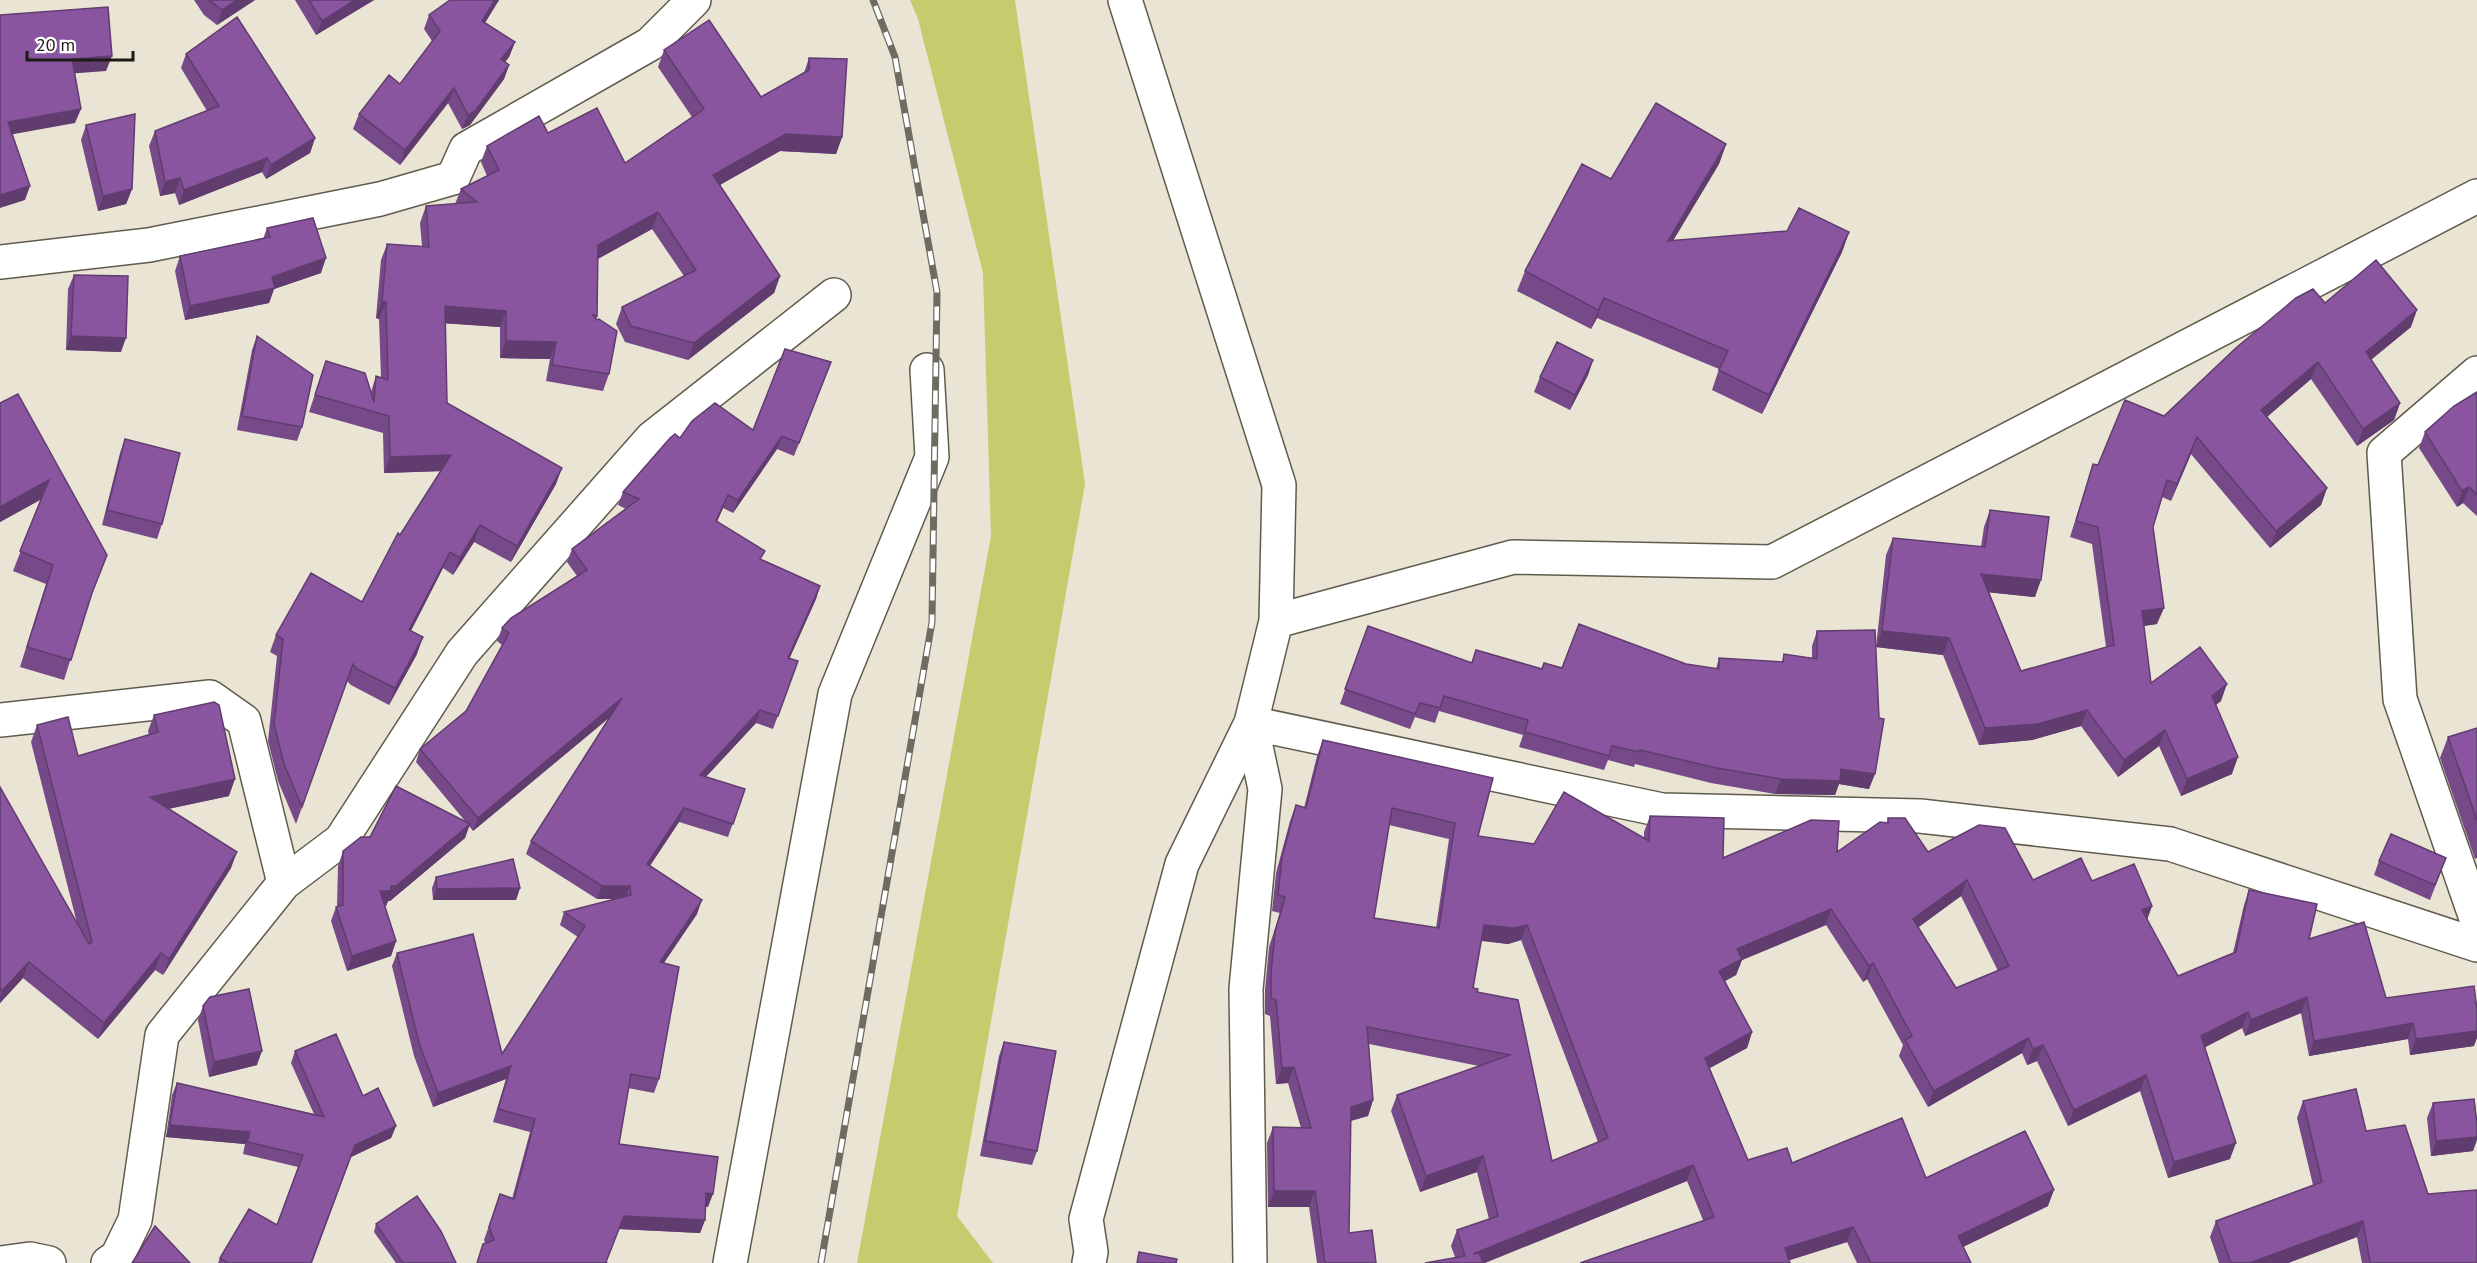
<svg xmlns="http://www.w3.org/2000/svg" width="2477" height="1263" font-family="'PT Sans',sans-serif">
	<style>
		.green { fill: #c7cb6d }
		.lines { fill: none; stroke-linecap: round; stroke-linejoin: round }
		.street-casing { stroke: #605c4d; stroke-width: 36 }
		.street { stroke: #fff; stroke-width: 33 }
		.rail-casing { stroke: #6e6c61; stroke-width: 7 }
		.rail { stroke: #fff; stroke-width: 4.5; stroke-dasharray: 14; stroke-linecap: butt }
		.wall { fill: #764989; fill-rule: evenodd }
		.shaded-wall { fill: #603c6f }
		.building { fill: #89559f; stroke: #603c6f; stroke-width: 1.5; fill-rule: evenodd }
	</style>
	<rect width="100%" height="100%" fill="#e9e4d3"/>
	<!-- green -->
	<path class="green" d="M910 0H1015L1085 484 957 1216 993 1263H857L991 536 983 273 918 19Z"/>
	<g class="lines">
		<defs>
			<path id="street" d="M0 262 149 245 380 199 453 178 466 149 650 44 694 0
				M2477 373 2384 453 2400 699 2477 921
				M1276 621 1513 557 1772 562 2477 196
				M0 720 210 697 244 721 284 883
				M2 1263 30 1259 49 1263
				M108 1263 117 1257 135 1220 162 1035 284 883 341 840 462 653 652 438 834 295
				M730 1263 835 694 932 457 927 370
				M1089 1263 1091 1252 1086 1219 1182 864 1251 723 1276 621 1279 485 1125 0
				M1250 1263 1246 989 1265 789 1251 723 1662 810 1920 816 2170 844 2477 945"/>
		</defs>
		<!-- street casing -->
		<use href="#street" class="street-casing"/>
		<!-- street -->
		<use href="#street" class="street"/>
		<defs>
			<path id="rail" d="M821 1263 932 622 937 292 895 57 873 0"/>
		</defs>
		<!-- rail casing -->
		<use href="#rail" class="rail-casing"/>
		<!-- rail -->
		<use href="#rail" class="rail"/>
	</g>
	<!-- wall -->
	<path class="wall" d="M194 0H255L217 25 204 15Z
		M295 0H374L316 35Z
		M499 0 485 23 515 42 509 57 505 62 509 65 504 79 470 125 462 129 448 103 400 165 353 129 359 114 400 84 432 41 424 29 429 15Z
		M664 50 761 97 804 73 809 58 842 137 836 154 780 151 720 185 780 276 774 293 688 360 625 342 616 324 622 307 684 276 652 229 598 259 597 316 596 319 609 374 603 391 546 381 550 359 500 358V327L445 323 447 403 556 484 511 562 474 542 453 575 443 568 411 631 417 654 389 705 351 685 347 681 296 824 278 781 268 741 277 656 270 652 276 635 362 602 400 535 441 471 384 473 383 433 309 412 326 361 371 392 376 376 381 378 379 319 376 318 381 260 387 244 422 246 420 223 426 206 455 204 461 189 487 176 481 162 487 146 548 133 625 163 692 117 658 67Z
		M186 54 315 138 310 153 266 179 262 172 179 205 175 193 160 196 149 146 155 131 207 111 181 68Z
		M86 125 132 189 126 204 98 211 81 140Z
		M1726 144 1719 164 1673 240 1849 232 1842 252 1762 414 1712 390 1719 369 1597 318 1591 329 1517 291 1525 271 1611 179Z
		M267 228 321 273 274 289 269 303 185 320 175 271 180 256 263 239Z
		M74 275 121 352 66 350 68 289Z
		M2325 303 2411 327 2371 359 2400 403 2394 420 2357 446 2311 379 2267 417 2327 488 2321 505 2270 548 2191 454 2171 501 2162 497 2153 527 2157 624 2144 626 2151 683 2221 701 2216 705 2232 774 2181 796 2159 746 2118 777 2081 726 2032 740 1979 745 1943 655 1876 647 1886 555 1893 538 1981 547 1984 527 1990 510 2035 597 1989 592 2021 671 2106 647 2092 544 2070 537 2093 464 2098 465 2164 416Z
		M257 336 302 427 297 441 237 430 252 350Z
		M1593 360 1588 375 1570 410 1534 392 1540 377Z
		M831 362 794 456 777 449 733 513 723 508 717 522 762 560 820 586 816 599 789 658 798 661 773 729 756 723 706 777 745 789 728 837 679 822 650 866 697 914 664 963 659 1079 654 1093 628 1088 619 1144 708 1207H705V1220L700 1233 619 1229 485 1243 484 1240 500 1194 512 1199 530 1132 493 1122 506 1079 433 1107 414 1056 392 966 397 953 502 1054 578 937 560 925 564 912 614 899H597L526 854 531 841 609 718 473 831 469 826 465 838 390 901H388L386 906H385L396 941 391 956 347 971 331 921 336 907 337 906 338 866 343 851 370 837 465 821 416 762 420 749 466 711 502 645 497 641 502 628 577 576 567 562 572 549 626 509 618 505 623 492 680 438 753 430Z
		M2477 392V516L2463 503 2457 507 2419 448 2425 432Z
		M0 403 107 555 89 601 64 680 20 667 46 584 13 571 41 499 0 522Z
		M125 439 162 524 157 539 102 525 120 453Z
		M1368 626 1471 663 1476 650 1542 669 1686 664 1716 669 1719 658 1782 662 1784 654 1812 658V646L1817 631 1869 789 1839 784 1835 795 1775 794 1711 783 1635 764 1634 767 1608 760 1604 770 1519 747 1523 735 1439 711 1435 723 1415 717 1410 729 1340 704Z
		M154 715 229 796 168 809 231 868 163 975 155 970 98 1039 23 978 0 1003V787L77 923 31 742 37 725 78 756 149 735 148 731Z
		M2477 728V858L2475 859 2440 758 2448 737Z
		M1323 740 1478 836 1534 844 1644 838V832L1650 816 1723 858 1837 852 1887 823 1888 818 1928 852 2033 880 2092 881 2152 906 2147 920 2178 976 2233 953 2244 905 2249 890 2309 939 2386 998 2474 1046 2410 1055 2408 1039 2309 1056 2301 1013 2245 1036 2242 1028 2205 1047 2230 1159 2168 1178 2140 1091 2068 1126 2037 1061 2027 1065 2022 1053 1928 1107 1899 1056 1903 1045 1867 979 1863 982 1826 925 1742 960 1736 975 1725 981 1752 1032 1747 1048 1709 1068 1748 1160 1792 1163 1926 1178 2048 1206 1963 1247 1971 1263H1857L1847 1242 1789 1260 1703 1220 1687 1181 1484 1263 1455 1257 1451 1246 1457 1230 1489 1219 1477 1172 1420 1192 1391 1111 1397 1095 1479 1066 1369 1044 1373 1100 1368 1116 1351 1121 1349 1233 1376 1263H1317L1309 1207H1268L1267 1143 1273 1127 1301 1128 1288 1083 1276 1084 1270 1016 1265 1014V990L1269 947 1280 913 1272 911 1276 873 1290 821 1296 805 1304 808 1317 756ZM1389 825 1449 839 1436 928 1374 918ZM1961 896 1998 971 1956 988 1918 927ZM1521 940 1598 1142 1552 1161 1518 1000 1477 992 1473 988 1481 941 1508 944Z
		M2446 858 2430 900 2374 875 2379 861Z
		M436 877 520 888 516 900H433L432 888Z
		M203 1006 257 1065 209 1077 198 1020Z
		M1004 1042 1037 1151 1032 1165 980 1156 999 1056Z
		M295 1051 363 1096 396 1126 391 1138 351 1157 312 1263H218L220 1258 277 1225 298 1167 243 1154 245 1144 166 1137 172 1095 177 1083 314 1114 291 1063Z
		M2303 1101 2366 1131 2428 1194 2477 1263H2362L2357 1237 2288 1263H2219L2210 1237 2216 1221 2313 1185 2297 1118Z
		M2433 1103 2473 1151 2431 1156 2427 1118Z
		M376 1224 456 1263H396L374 1232Z"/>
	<!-- shaded-wall -->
	<path class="shaded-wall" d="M238 0H255L217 25 222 10Z
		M355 0H374L316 35 322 21Z
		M495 0H499L477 35 482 21Z
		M515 42 509 57 496 73 501 59Z
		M112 56 106 71 66 74 72 59Z
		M509 65 504 79 470 125 462 129 468 115Z
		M454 88 448 103 400 165 405 150Z
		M81 109 75 123 3 136 8 122Z
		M786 134 842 137 836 154 780 151 707 192 713 175Z
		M315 138 310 153 266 179 271 165Z
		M1726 144 1719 164 1661 261 1668 241Z
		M267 158 262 172 179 205 184 190Z
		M180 178 175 193 160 196 165 182Z
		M30 186 25 200 0 208V195Z
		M132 189 126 204 98 211 103 196Z
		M658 212 652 229 592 262 598 245Z
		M1849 232 1842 252 1762 414 1769 395Z
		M326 258 321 273 274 289 269 303 185 320 190 306Z
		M780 276 774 293 688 360 694 343Z
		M1604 298 1597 318 1591 329 1598 310Z
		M382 302H386L379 319 376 318Z
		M445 306 506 311 500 327 439 323Z
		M2417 310 2411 327 2360 369 2366 352Z
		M71 336 126 338 121 352 66 350Z
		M506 341 556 342 550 359 500 358Z
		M1593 360 1588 375 1570 410 1575 395Z
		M2318 362 2311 379 2255 427 2261 410Z
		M2400 403 2394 420 2357 446 2363 429Z
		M782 436 777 449 733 513 738 500Z
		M2197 437 2191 454 2171 501 2177 484Z
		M451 455 445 471 384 473 390 457Z
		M562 468 556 484 511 562 517 546Z
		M49 480 42 499 0 522V507Z
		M2469 487 2463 503 2457 507 2462 491Z
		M2327 488 2321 505 2270 548 2276 531Z
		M728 495 723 508 711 534 716 521Z
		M480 525 474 542 453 575 460 558Z
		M450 552 443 568 403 646 409 630Z
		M1981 574 2041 580 2035 597 1975 591Z
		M820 586 816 599 784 671 788 658Z
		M2164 608 2157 624 2136 627 2142 611Z
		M1882 631 1949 638 1943 655 1876 647Z
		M423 637 417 654 389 705 395 688Z
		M2227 684 2221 701 2206 712 2212 696Z
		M622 698 617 711 473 831 478 818Z
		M760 710 756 723 695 788 700 775Z
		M2087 710 2081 726 2032 740 1979 745 1985 728Z
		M2165 730 2159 746 2118 777 2124 760Z
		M2238 757 2232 774 2181 796 2187 779Z
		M1841 769 1875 774 1869 789 1839 784 1835 795 1775 794 1781 779Z
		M235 779 229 796 144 814 150 797Z
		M684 808 679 822 642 877 647 864Z
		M470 824 465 838 390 901H388L386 906H375L380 891 391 886Z
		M237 852 231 868 163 975 169 959Z
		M1967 880 1961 896 1908 935 1913 919Z
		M602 886H630L625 899H597Z
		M520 888 516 900H433L437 889Z
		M702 900 697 914 655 975 660 962Z
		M2152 906 2146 922 2142 910Z
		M1831 909 1826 925 1742 960 1736 975 1714 987 1719 971 1737 949Z
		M1484 925H1527L1521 940 1508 944 1478 940Z
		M396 941 391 956 347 971 352 956Z
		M161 953 155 970 98 1039 104 1023Z
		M29 962 23 978 0 1003V997L2 991Z
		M1873 963 1867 979 1863 982 1869 966Z
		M2307 997 2301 1013 2245 1036 2251 1020Z
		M2248 1012 2242 1028 2196 1052 2201 1036Z
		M2413 1023 2408 1039 2309 1056 2314 1041Z
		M2477 1031V1038L2474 1046 2410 1055 2416 1039Z
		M1752 1032 1747 1048 1699 1074 1705 1058Z
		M2028 1038 2022 1053 1928 1107 1934 1091Z
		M2043 1045 2037 1061 2027 1065 2033 1049Z
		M262 1051 257 1065 209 1077 214 1062Z
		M511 1066 506 1079 433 1107 438 1093Z
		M1294 1067 1288 1083 1276 1084 1282 1068Z
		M2146 1075 2140 1091 2068 1126 2074 1110Z
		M1373 1100 1368 1116 1345 1122 1351 1107Z
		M170 1125 250 1132 245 1144 166 1137Z
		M396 1126 391 1138 351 1157 355 1145Z
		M2477 1137V1140L2473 1151 2431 1156 2436 1141Z
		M2236 1143 2230 1159 2168 1178 2174 1162Z
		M1483 1156 1477 1172 1420 1192 1426 1176Z
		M1693 1165 1687 1181 1485 1263H1470L1473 1254Z
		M2054 1190 2048 1206 1952 1252 1958 1236Z
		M1274 1191H1315L1309 1207H1268Z
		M706 1193 713 1194 708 1207 701 1206Z
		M624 1216 705 1220 700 1233 619 1229Z
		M2363 1221 2357 1237 2288 1263H2250Z
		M1853 1227 1847 1242 1781 1263 1785 1248Z"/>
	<!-- building -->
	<path class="building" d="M209 0H238L222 10Z
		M309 0H355L322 21Z
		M450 0H495L482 21 515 42 501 59 509 65 475 111 468 115 454 88 405 150 359 114 389 75 400 84 440 31 429 15Z
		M108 7 112 56 72 59 81 109 8 122 30 186 0 195V15Z
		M237 17 315 138 271 165 267 158 184 190 180 178 165 182 155 131 219 106 186 54Z
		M709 20 761 97 809 70V58L847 59 842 137 786 134 713 175 780 276 694 343 631 326 622 307 696 270 658 212 598 245 597 316 593 315 597 320 599 319 617 331 609 374 552 365 556 342 506 341V311L445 306 447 403 562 468 517 546 480 525 460 558 450 552 409 630 423 637 395 688 357 669 353 664 302 807 284 764 274 724 283 639 276 635 311 573 362 602 398 533 400 535 451 455 390 457 389 416 315 395 326 361 365 373 374 402 376 376 388 380 386 302H382L387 244 429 247 426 206 477 202 461 189 499 170 487 146 539 116 548 133 597 108 625 163 704 109 664 50Z
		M1656 103 1726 144 1668 241 1787 231 1799 208 1849 232 1769 395 1719 370 1728 351 1604 298 1598 310 1525 271 1582 164 1611 179Z
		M135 114 132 189 103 196 86 125Z
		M313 218 326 258 272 277 275 288 190 306 180 256 270 237 267 228Z
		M2376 260 2417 310 2366 352 2400 403 2363 429 2318 362 2261 410 2327 488 2276 531 2197 437 2177 484 2167 480 2153 527 2164 608 2142 611 2151 683 2200 647 2227 684 2212 696 2238 757 2187 779 2165 730 2124 760 2087 710 2038 724 1985 728 1949 638 1882 631 1893 538 1985 547 1990 510 2049 517 2041 580 1981 574 2021 671 2114 645 2098 527 2076 521 2093 464 2098 465 2125 400 2164 416 2237 347 2296 298 2313 289 2325 303Z
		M74 275 128 276 126 338 71 336Z
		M257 336 313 375 302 427 242 416Z
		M1557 342 1593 360 1575 395 1540 377Z
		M785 349 831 362 799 443 782 436 738 500 728 495 716 521 765 551 760 559 820 586 788 658 798 661 778 716 760 710 700 775 745 789 733 824 684 808 647 864 702 900 660 962 679 967 659 1079 631 1074 619 1144 718 1157 713 1194 706 1193 705 1220 624 1216 606 1262 607 1263H477L483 1244 494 1240 489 1227 500 1194 514 1199 535 1119 498 1109 511 1066 438 1093 419 1043 397 953 473 934 502 1054 585 926 564 912 631 895 630 886H602L531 841 622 698 478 818 420 749 466 711 509 633 502 628 511 618 587 570 572 549 639 499 623 492 670 438 675 434 680 438 692 421 715 403 753 430Z
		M2477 392V495L2469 487 2462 491 2425 432 2454 406Z
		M18 394 107 555 92 593 71 660 27 647 53 565 20 551 49 480 0 507V403Z
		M125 439 180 453 162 524 107 510Z
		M1579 624 1686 664 1719 669V658L1783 662 1784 654 1817 659V631L1875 630 1879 718 1884 719 1875 774 1841 769 1840 781 1781 779 1717 768 1640 750V752L1612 746 1609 756 1525 732 1528 720 1444 696 1440 708 1420 703 1415 714 1345 689 1368 626 1472 663 1476 650 1542 669 1544 663 1562 668Z
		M214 702 219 705 235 779 150 797 237 852 169 959 161 953 104 1023 29 962 2 991 0 988V787L89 944 92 942 37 725 68 717 78 756 158 732 154 715Z
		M2477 728V820L2448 737Z
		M1323 740 1493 778 1478 836 1534 844 1564 792 1649 841 1650 816 1724 818 1723 858 1811 820 1839 821 1837 852 1880 822 1888 823V818H1905L1928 852 1979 825 2005 828 2033 880 2081 858 2092 881 2134 864 2152 906 2142 910 2178 976 2236 952 2249 890 2317 904 2309 939 2364 922 2386 998 2474 986 2477 1010V1031L2416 1039 2413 1023 2314 1041 2307 997 2251 1020 2248 1012 2201 1036 2236 1143 2174 1162 2146 1075 2074 1110 2043 1045 2033 1049 2028 1038 1934 1091 1905 1040 1912 1036 1873 963 1869 966 1831 909 1737 949 1742 959 1719 971 1752 1032 1705 1058 1748 1160 1787 1148 1792 1163 1902 1118 1926 1178 2025 1131 2054 1190 1958 1236 1971 1263H1871L1853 1227 1785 1248 1790 1263H1580L1714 1217 1693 1165 1473 1254 1479 1253 1483 1263H1425L1465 1256 1457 1230 1498 1216 1483 1156 1426 1176 1397 1095 1510 1055 1367 1027 1373 1100 1351 1107 1349 1233 1372 1230 1376 1263H1325L1315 1191H1274L1273 1127 1311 1128 1294 1067 1282 1068 1276 1000 1271 998V974L1275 932 1285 897 1278 895 1282 857 1296 805 1306 808ZM1392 808 1455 823 1439 928 1374 918ZM1967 880 2009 966 1956 988 1913 919ZM1484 925 1514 928 1527 925 1608 1138 1552 1161 1518 1000 1477 992 1478 989 1473 988Z
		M396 786 470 824 396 886H391V891H380L396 941 352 956 336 907 343 905V851L361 837H370Z
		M2391 834 2446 858 2435 885 2379 861Z
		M513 859 520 888 437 889 436 877Z
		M249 989 262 1051 214 1062 203 1006 210 997Z
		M336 1034 363 1096 378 1088 396 1126 355 1145 311 1263H228L220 1258 249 1209 277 1225 303 1155 247 1142 250 1132 170 1125 177 1083 324 1117 295 1051Z
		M1004 1042 1056 1051 1037 1151 985 1141Z
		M2356 1089 2366 1131 2405 1125 2428 1194 2477 1190V1263H2370L2363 1221 2250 1263H2231L2216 1221 2322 1182 2303 1101Z
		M2474 1099 2477 1124V1137L2436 1141 2433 1103Z
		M417 1196 441 1231 456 1263H403L376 1224Z
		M155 1226 190 1263H132Z
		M1139 1252 1177 1259 1176 1263H1137Z"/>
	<!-- scale -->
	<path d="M27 51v9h106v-9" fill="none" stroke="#1c1b15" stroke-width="3"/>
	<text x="36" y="51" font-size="18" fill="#1c1b15" stroke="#ffffff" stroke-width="4.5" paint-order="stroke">20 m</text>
</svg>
